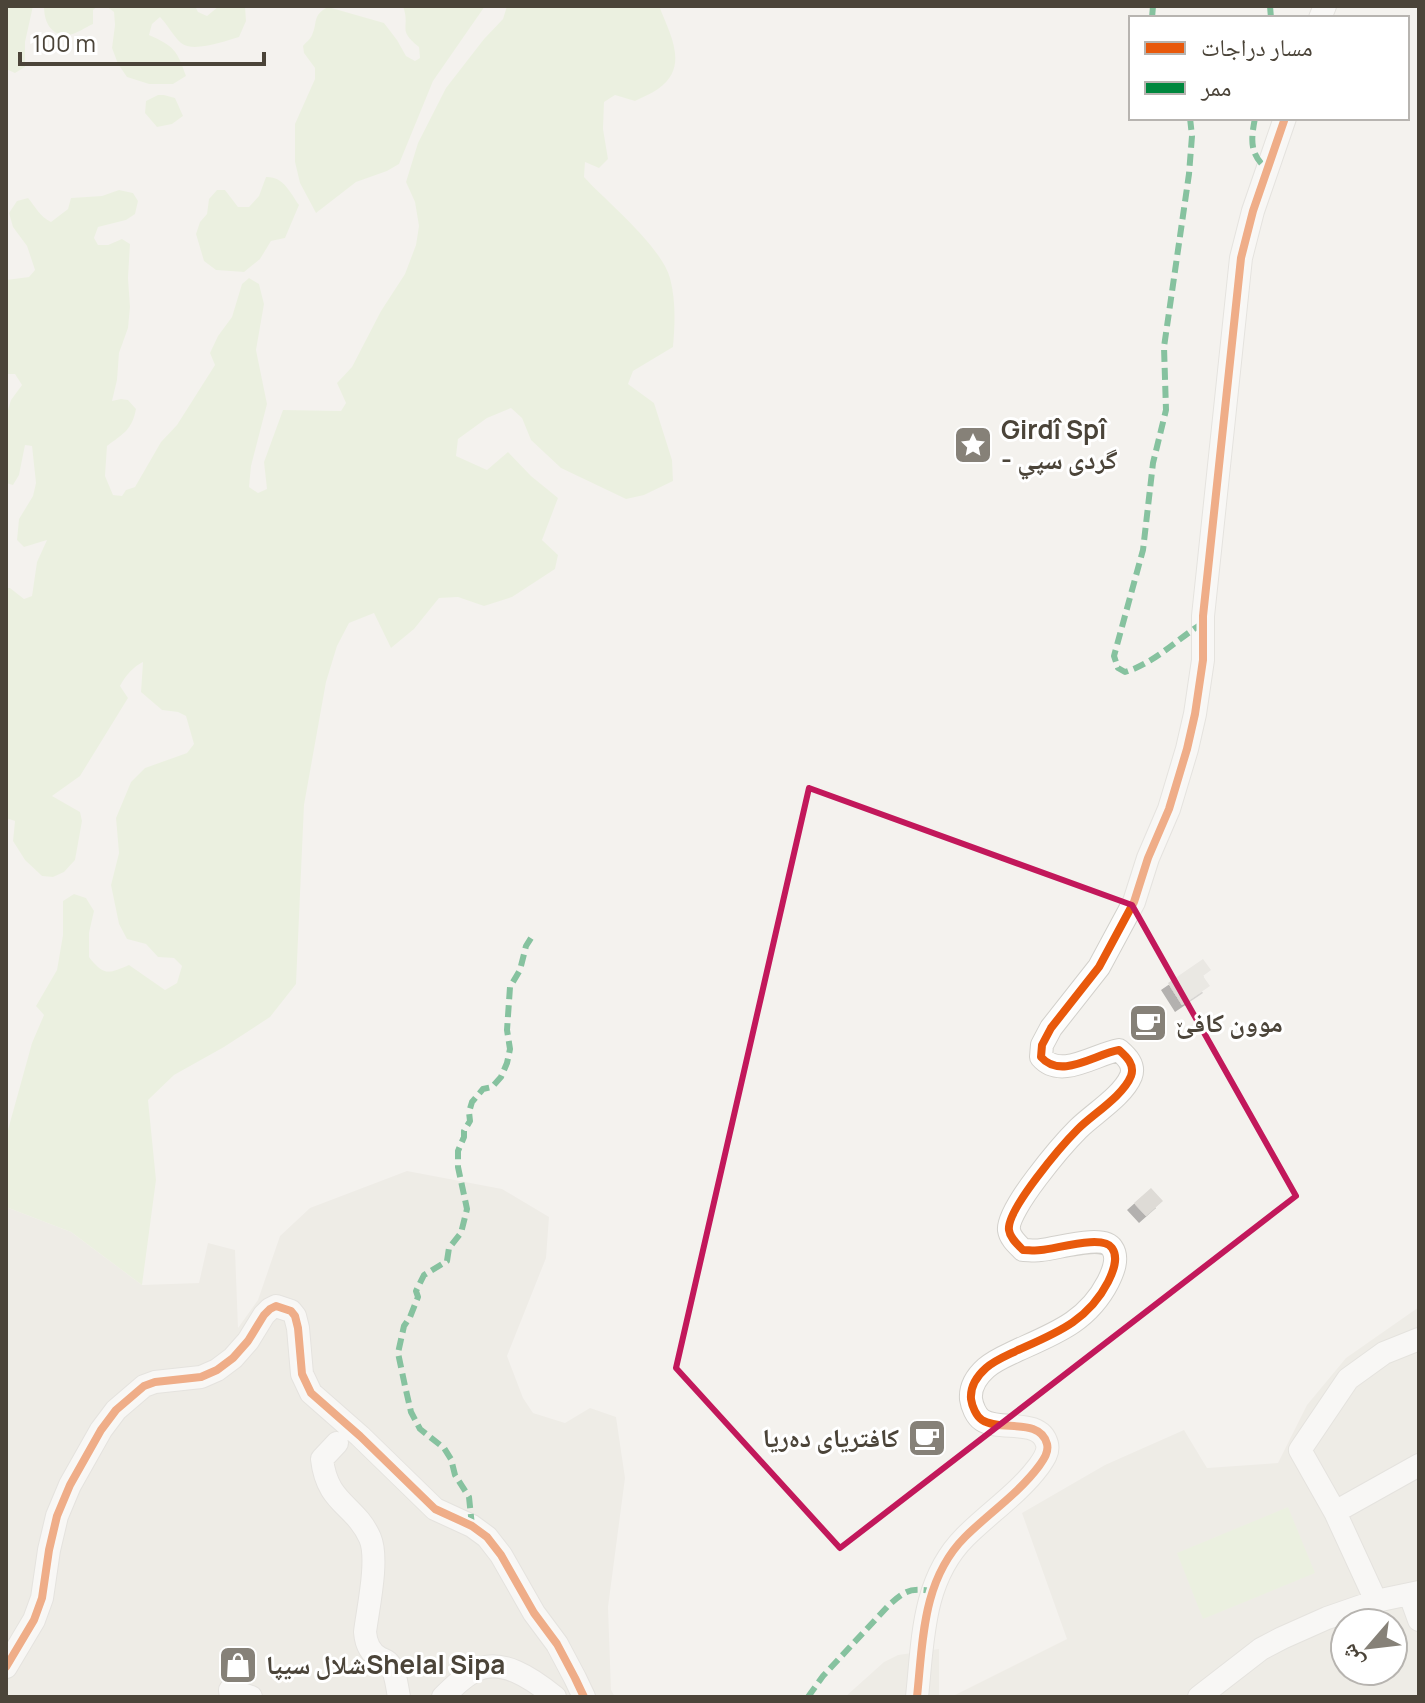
<svg xmlns="http://www.w3.org/2000/svg" width="1425" height="1703" font-family="Manrope,'Noto Naskh Arabic',sans-serif">
	<style>
		.residential { fill: #e7e4dc; fill-rule: evenodd }
		.green { fill: #e1eecf }
		.building { fill: #dedbd6; filter: url(#shadow) }
		.lines { fill: none; stroke-linecap: round; stroke-linejoin: round }
		.minor-casing { stroke: #d2d0cb; stroke-width: 24 }
		.minor { stroke: #fdfdfc; stroke-width: 22 }
		.quiet { stroke: #00873e; stroke-width: 6; stroke-dasharray: 12 6; stroke-linecap: butt }
		.cycleway-casing { stroke: #fff; stroke-width: 13 }
		.cycleway { stroke: #e8590c; stroke-width: 8 }
		.marked { fill: none; stroke: #c2185b; stroke-width: 6; stroke-linejoin: round }
		.labels { text-anchor: middle; stroke-width: 6; stroke-linejoin: round; paint-order: stroke }
		.poi-label { font-size: 26px; font-weight: bold; fill: #4b4439; stroke: #fff; text-anchor: start }
	</style>
	<defs>
		<filter id="shadow"><feDropShadow dx="-7" dy="7" stdDeviation="0" flood-color="#0004"/></filter>
	</defs>
	<rect width="100%" height="100%" fill="#f4f2ee"/>
	<!-- residential -->
	<path class="residential" d="M407 1171 502 1189 549 1217 546 1258 507 1356 523 1398 533 1413 565 1423 590 1408 616 1417 625 1478 608 1607 611 1690 615 1697H6V1207L71 1232 142 1285 199 1283 208 1243 235 1250 238 1328 258 1300 280 1236 310 1208Z
		M1419 1307V1697H951L1067 1639 1022 1513 1105 1465 1184 1430 1207 1468 1278 1463 1307 1405 1346 1358ZM1345 1623H1393V1671H1345Z
		M939 1649V1697H845L884 1662 898 1655Z"/>
	<!-- green -->
	<path class="green" d="M6 6H33L25 42V67L15 73 6 69Z
		M44 6H98L93 10V24C86 27 75 35 67 35 49 35 44 20 44 6Z
		M106 6H195L198 12 207 16 219 6H245L246 21 239 37C225 41 193 53 181 43 173 36 168 25 160 17L152 24 149 35C174 46 177 50 186 76L173 84H149L127 77 118 64 112 48 115 25 114 12Z
		M403 6H485L433 81 399 164 387 171 356 182 316 213 300 183 295 162V124L315 79V68L304 53 303 46C306 42 310 40 312 35 318 22 312 15 328 7L384 23 397 40 406 56 415 61 420 58 419 47C396 29 411 29 403 6Z
		M507 6H659C670 34 690 67 658 89 651 94 642 97 635 101L615 95 604 102 603 129 608 159 599 168 585 162 584 177C607 202 661 246 670 278 676 301 675 324 673 347L633 371 628 384 654 403 672 460 673 481 644 495 626 499 561 468 531 440 522 418 511 408 487 418 458 439 456 456 487 470 508 452 531 476 558 498 542 540 558 555 555 569 512 597 484 606 458 597 439 598 414 629 391 648 374 613 349 623 337 646 326 682 304 805 296 984 270 1017 224 1047 174 1075 148 1100 156 1180 142 1285 71 1232 6 1207V1137L32 1043 44 1015 36 1006 57 970 63 935V901L74 894 86 898 94 911 89 933V957C104 976 108 974 129 965L165 990 177 983 182 966 174 958 158 957 146 944 127 939 119 924 111 885 119 853 116 818 131 782 145 768 187 753 194 744 186 716 178 712 162 710 141 692 143 662C133 667 126 675 120 686L128 698 80 776 52 796 80 812 82 821 75 860 64 872 53 877 42 876 25 860 13 841 15 821 6 818V588H10L24 599 32 596 37 562 47 540 24 547 17 540 19 519 33 496 36 483 32 446 25 445 19 475 13 485 6 483V416L11 400 22 385 15 374H6V280L29 277 35 270 27 246 13 227 9 213 17 201 28 198C35 206 40 217 51 222L68 209 71 198 102 196 119 190 133 193 138 201 135 214 126 220 98 227 94 238 98 245H108L122 239 130 244 128 278 130 307 128 328 119 353 117 380 112 401 121 399 128 400 136 409C132 430 123 434 107 446L105 476 113 495 122 496 126 490 135 487 161 442 177 425 215 365 210 353 218 336 232 317 242 284 249 278 259 284 264 304 256 350 267 404 251 466 249 487 258 493 267 489 264 462 283 410 341 411 346 403 337 383 352 367 381 311 405 274 416 245 419 226 415 202 406 182 418 143 446 88 484 39 503 19Z
		M158 95H164L175 98 183 116 172 124 157 127 145 113 146 101Z
		M266 177C283 176 290 192 299 205L285 238 271 241 260 259 244 272 216 270 204 261 196 234 200 222 207 214 209 199 217 190H225L238 207H249L259 196Z
		M1288 1507 1315 1573 1203 1619 1177 1553Z"/>
	<!-- building -->
	<path class="building" d="M1203 959 1211 970 1203 976 1210 986 1182 1005 1168 983Z
		M1151 1188 1163 1201 1146 1216 1134 1203Z
		M933 1428V1448H920V1429Z"/>
	<g class="lines">
		<defs>
			<path id="minor" d="M1320 18 1325 6
				M337 1443 322 1459C327 1504 355 1504 370 1538 379 1559 368 1608 365 1632 366 1644 370 1653 380 1658 387 1662 386 1659 391 1666 396 1674 397 1687 399 1697
				M1335 1512 1419 1465
				M1410 1595 1419 1620
				M1376 1601 1335 1512 1300 1450 1348 1379 1384 1353 1419 1339
				M6 1667 34 1620 42 1598 49 1550 57 1516 70 1485 101 1430 116 1410 144 1386 155 1382 201 1377 217 1370 233 1358 248 1341 264 1315 270 1309 276 1306 291 1311 295 1316 298 1328 302 1374 311 1393 360 1436 435 1509 472 1526 487 1537 501 1555 534 1613 557 1644 575 1678 584 1697
				M231 1697 230 1690 251 1697
				M443 1697C452 1688 462 1678 473 1672 500 1655 534 1680 555 1697
				M917 1697C923 1641 922 1580 965 1537 989 1513 1019 1493 1039 1466 1044 1459 1049 1452 1047 1444 1040 1417 1000 1432 982 1420 976 1416 972 1406 971 1399 970 1386 977 1376 986 1368 995 1360 1008 1355 1018 1350 1056 1333 1088 1321 1108 1282 1113 1272 1119 1258 1112 1248 1103 1234 1056 1249 1041 1250 1035 1251 1029 1250 1023 1250 1017 1244 1010 1238 1009 1230 1006 1210 1063 1144 1078 1129 1093 1114 1123 1096 1131 1076 1135 1065 1127 1057 1119 1050 1095 1054 1061 1080 1041 1057L1042 1045 1051 1028 1099 967 1134 902 1148 858 1169 809 1187 749 1195 714 1203 660V616L1209 560 1241 258 1253 211 1285 118
				M1199 1697 1261 1649 1282 1638 1327 1618 1376 1601 1419 1592"/>
		</defs>
		<!-- minor casing -->
		<use href="#minor" class="minor-casing"/>
		<!-- minor -->
		<use href="#minor" class="minor"/>
		<!-- quiet -->
		<path class="quiet" d="M1270 6 1271 18
			M1152 18 1153 6
			M1190 118 1192 136 1189 174 1164 347 1166 410 1153 463 1143 550 1114 656 1118 668 1125 672C1155 663 1177 639 1203 623
			M1255 118C1251 139 1249 154 1267 169
			M472 1526 469 1497 455 1475 451 1459 444 1448 420 1429 411 1412 405 1386 398 1353 404 1326 410 1317 418 1297 416 1291 424 1275 447 1261 449 1248 461 1233 467 1209 458 1167V1151L464 1137V1131L470 1121 469 1112 472 1102 483 1089 492 1087 501 1077 507 1063 510 1049 507 1030 510 987 520 970 526 946 531 938
			M808 1697 823 1676 889 1605C906 1590 910 1588 932 1591"/>
		<defs>
			<path id="cycleway" d="M6 1667 34 1620 42 1598 49 1550 57 1516 70 1485 101 1430 116 1410 144 1386 155 1382 201 1377 217 1370 233 1358 248 1341 264 1315 270 1309 276 1306 291 1311 295 1316 298 1328 302 1374 311 1393 360 1436 435 1509 472 1526 487 1537 501 1555 534 1613 557 1644 575 1678 584 1697
				M917 1697C923 1641 922 1580 965 1537 989 1513 1019 1493 1039 1466 1044 1459 1049 1452 1047 1444 1040 1417 1000 1432 982 1420 976 1416 972 1406 971 1399 970 1386 977 1376 986 1368 995 1360 1008 1355 1018 1350 1056 1333 1088 1321 1108 1282 1113 1272 1119 1258 1112 1248 1103 1234 1056 1249 1041 1250 1035 1251 1029 1250 1023 1250 1017 1244 1010 1238 1009 1230 1006 1210 1063 1144 1078 1129 1093 1114 1123 1096 1131 1076 1135 1065 1127 1057 1119 1050 1095 1054 1061 1080 1041 1057L1042 1045 1051 1028 1099 967 1134 902 1148 858 1169 809 1187 749 1195 714 1203 660V616L1209 560 1241 258 1253 211 1285 118"/>
		</defs>
		<!-- cycleway casing -->
		<use href="#cycleway" class="cycleway-casing"/>
		<!-- cycleway -->
		<use href="#cycleway" class="cycleway"/>
	</g>
	<!-- marked area -->
	<path d="M0 0H1425V1703H0ZM809 788 1132 905 1296 1196 840 1548 676 1368Z" fill="#f4f2ee" fill-opacity=".55" fill-rule="evenodd"/>
	<path class="marked" d="M809 788 1132 905 1296 1196 840 1548 676 1368Z"/>
	<!-- icons -->
	<defs>
		<symbol id="sight-square" viewBox="-11 -11 22 22"><rect x="-9" y="-9" width="18" height="18" rx="4" fill="#868178" stroke="#fff"/><path d="M0-6L1.8-2.2L6-1.7L2.9 1.2L3.7 5.4L0 3.3L-3.7 5.4L-2.9 1.2L-6-1.7L-1.8-2.2Z" fill="#fff"/></symbol>
		<symbol id="cafe-square" viewBox="-11 -11 22 22"><rect x="-9" y="-9" width="18" height="18" rx="4" fill="#868178" stroke="#fff"/><path d="M-5.5-4.5H6V0H3Q3 3.5 0 3.5H-2.5Q-5.5 3.5-5.5 0ZM3-3.2v2h1.7v-2ZM-6 4.5H4V6H-6Z" fill="#fff"/></symbol>
		<symbol id="shop-square" viewBox="-11 -11 22 22"><rect x="-9" y="-9" width="18" height="18" rx="4" fill="#868178" stroke="#fff"/><path d="M-5-2.5h2.3a2.7 3.5 0 0 1 5.4 0H5L5.5 6h-11ZM-1.5-2.5h3a1.5 2.3 0 0 0-3 0Z" fill="#fff"/></symbol>
	</defs>
	<g fill-rule="evenodd">
		<use href="#sight-square" x="951" y="423" width="44" height="44"/>
		<use href="#cafe-square" x="1126" y="1001" width="44" height="44"/>
		<use href="#cafe-square" x="905" y="1416" width="44" height="44"/>
		<use href="#shop-square" x="216" y="1643" width="44" height="44"/>
	</g>
	<g class="labels">
		<!-- poi labels -->
		<g class="poi-label">
			<text x="1001" y="439">Girdî Spî<tspan x="1001" dy="30">- گردی سپي</tspan></text>
			<text x="1176" y="1032">موون کافێ</text>
			<text x="899" y="1447" text-anchor="end">کافتریای دەریا</text>
			<text x="266" y="1674">شلال سیپاShelal Sipa</text>
		</g>
	</g>
	<!-- border -->
	<rect width="1425" height="1703" fill="none" stroke="#4b4439" stroke-width="16"/>
	<!-- legend -->
	<rect x="1129" y="16" width="280" height="104" fill="#ffffff" stroke="#b7b4b0" stroke-width="2"/>
	<rect x="1145" y="42" width="40" height="12" fill="#e8590c" stroke="#b7b4b0" stroke-width="2"/>
	<text x="1201" y="56" font-size="24" fill="#4b4439">مسار دراجات</text>
	<rect x="1145" y="82" width="40" height="12" fill="#00873e" stroke="#b7b4b0" stroke-width="2"/>
	<text x="1201" y="96" font-size="24" fill="#4b4439">ممر</text>
	<!-- north arrow -->
	<g transform="translate(1369 1647) rotate(242)"><circle r="38" fill="#ffffff" stroke="#b7b4b0" stroke-width="2"/>
	<path d="M0-6L14 30L0 20L-14 30Z" fill="#868178"/>
	<text y="-12" font-size="22" font-weight="bold" text-anchor="middle" fill="#4b4439">ش</text>
	</g>
	<!-- scale -->
	<path d="M20 52v12h244v-12" fill="none" stroke="#4b4439" stroke-width="4"/>
	<text x="32" y="52" font-size="24" fill="#4b4439" stroke="#ffffff" stroke-width="6" paint-order="stroke">100 m</text>
</svg>
